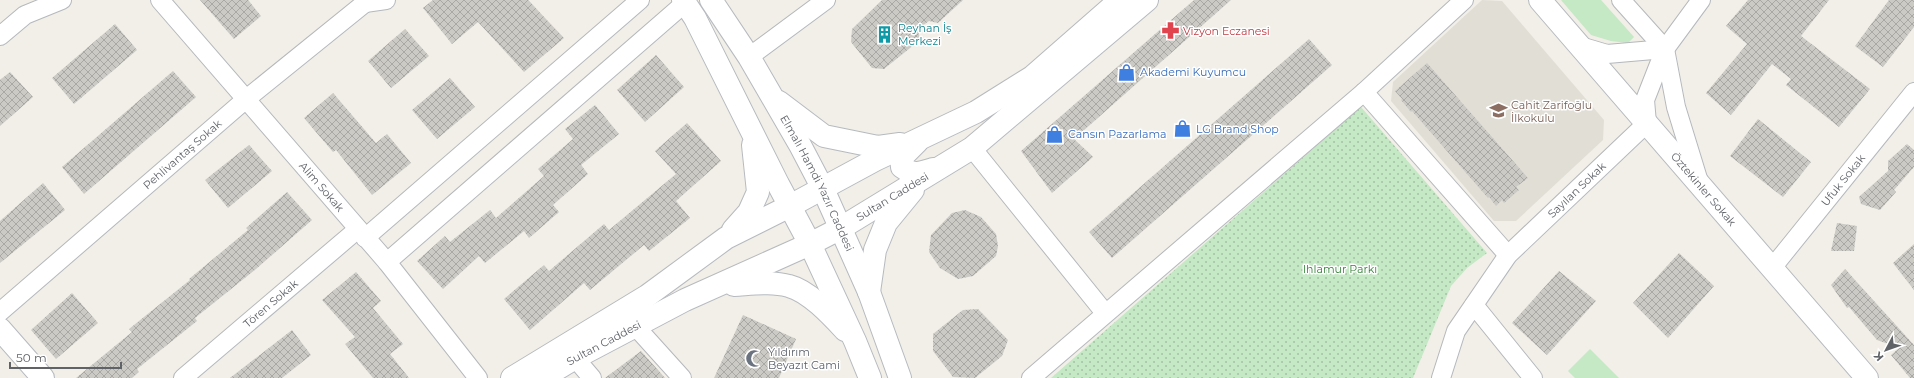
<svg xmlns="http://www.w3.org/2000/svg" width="1914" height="378" font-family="Montserrat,sans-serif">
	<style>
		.education { fill: #e1ded6 }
		.grass { fill: #c5e8c5 }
		.park { fill: url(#park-dots) }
		.building { fill: url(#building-cross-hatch) }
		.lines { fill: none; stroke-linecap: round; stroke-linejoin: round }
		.street-casing { stroke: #b5b8bc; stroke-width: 20 }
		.secondary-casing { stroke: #b6babf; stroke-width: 24 }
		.street { stroke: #fff; stroke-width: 18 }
		.secondary { stroke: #fff; stroke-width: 22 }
		.labels { text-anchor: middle; stroke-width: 3; stroke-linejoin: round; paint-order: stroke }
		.culture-label { font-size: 11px; fill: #0d838f; stroke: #fff; text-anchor: start }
		.health-label { font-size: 11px; fill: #be3a42; stroke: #fff; text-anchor: start }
		.shop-label { font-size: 11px; fill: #366cbe; stroke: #fff; text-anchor: start }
		.education-label { font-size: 11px; fill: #785e54; stroke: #fff; text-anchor: start }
		.street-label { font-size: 11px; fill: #5f6368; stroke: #fff }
		.park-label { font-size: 11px; fill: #348238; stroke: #fff }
		.worship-label { font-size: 11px; fill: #5b616d; stroke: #fff; text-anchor: start }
	</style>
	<defs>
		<pattern id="park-dots" width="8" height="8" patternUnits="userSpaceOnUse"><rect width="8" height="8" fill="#c5e8c5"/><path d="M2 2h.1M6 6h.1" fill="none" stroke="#a3c0a4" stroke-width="1.8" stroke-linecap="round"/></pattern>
		<pattern id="building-cross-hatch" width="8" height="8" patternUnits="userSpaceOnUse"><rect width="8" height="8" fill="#cccac5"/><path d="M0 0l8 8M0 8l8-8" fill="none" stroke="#a9a8a4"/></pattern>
	</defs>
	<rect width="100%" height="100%" fill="#f1efe8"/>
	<!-- education -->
	<path class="education" d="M1482 0 1502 1 1604 120 1603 140 1516 221H1494L1391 101 1393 82Z"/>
	<!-- grass -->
	<path class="grass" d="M1561 0H1601L1634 37 1628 43 1611 41 1591 35Z
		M1590 349 1619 378H1575L1568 371Z"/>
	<!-- park -->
	<path class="park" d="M1361 107 1487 253 1467 268 1451 286 1413 378H1051Z"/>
	<!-- building -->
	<path class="building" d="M200 0H248L261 16 234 39Z
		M433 0H528L564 38 524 72 478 22 452 44 423 8Z
		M882 0H963L938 23 929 21 918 29 920 40 884 69 872 68 851 42 852 29Z
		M1194 0H1231L1074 139 1093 157 1052 193 1021 151Z
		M1748 0H1829L1801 36 1870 89 1839 127 1786 85 1791 79 1772 64 1731 115 1706 93 1747 44 1726 26Z
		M1889 0H1914V27L1883 67 1855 46Z
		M115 24 137 50 74 104 52 78Z
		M405 29 429 56 391 88 368 61Z
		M1309 39 1332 65 1112 258 1089 232Z
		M656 55 684 87 645 122 617 90Z
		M1427 63 1528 178 1516 187 1519 190 1504 203 1502 200 1496 206 1489 197 1488 198 1412 111 1411 112 1401 100 1402 99 1395 91Z
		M173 71 196 97 84 194 62 167Z
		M10 72 33 97 0 126V80Z
		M450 78 475 107 437 139 412 110Z
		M333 93 376 143 387 134 411 163 372 195 336 150 333 152 304 118Z
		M595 105 619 134 581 165 588 174 553 205 559 212 529 238 524 231 485 263 479 256 443 289 417 261 445 236 450 242 490 210 496 218 544 176 538 169 573 139 565 129Z
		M1758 119 1811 162 1783 197 1730 156Z
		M687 123 721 161 676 201 690 218 649 251 644 245 590 290 584 283 530 330 504 299 544 265 549 271 604 224 609 230 676 174 655 151Z
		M1907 144 1914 150V167L1894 190 1896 192 1880 210 1861 204 1859 197 1888 171V161Z
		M249 145 272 171 228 208 205 180Z
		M43 183 65 210 0 263V221Z
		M287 192 312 220 256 269 195 318 197 321 137 369 139 372 132 378H76L132 332 129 329 190 280 189 279 248 230 246 228Z
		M965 210 981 217 996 234 998 246 996 256 973 276 958 279 940 268 929 252 931 235 952 213Z
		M1837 223 1857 226 1854 251H1831Z
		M1914 244V290L1893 263Z
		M1679 253 1714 286 1668 338 1633 303Z
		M1845 269 1914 345V378H1910L1891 355 1899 348 1877 340 1849 307 1847 308 1831 285Z
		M1559 271 1596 301 1547 355 1512 323Z
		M356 272 381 301 373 308 403 344 390 354 409 378H373L345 344 355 337 322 300Z
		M72 293 98 323 56 359 31 330Z
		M978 309 1008 340 1002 356 975 378 953 377 933 351V334L963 310Z
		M743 315 796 339 779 378H714Z
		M292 330 311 355 282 378H230Z
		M641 351 665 378H605Z"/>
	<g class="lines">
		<defs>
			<g id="street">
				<path id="s1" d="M160 0 387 262 478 378"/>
				<path d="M1621 0 1665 49"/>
				<path d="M365 3 386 0"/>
				<path d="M0 36 25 15 62 0"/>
				<path d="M1580 46 1607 54 1665 49 1676 107 1699 182"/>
				<path d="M749 57 826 0"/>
				<path d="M1364 92 1508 255"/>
				<path d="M972 148 1105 313"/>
				<path d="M365 238 640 0"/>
				<path d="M387 262 685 3"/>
				<path id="s2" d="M1772 268 1914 92"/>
				<path d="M1474 305 1533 378"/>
				<path id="s3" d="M0 312 245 100 365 3 366 0"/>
				<path d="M636 327 682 378"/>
				<path d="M575 358 592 378"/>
				<path id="s4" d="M183 378 358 229"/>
				<path d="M1031 378 1364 92 1464 0"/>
				<path id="s5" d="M1441 378 1456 331 1508 255 1647 123 1645 100 1665 49 1701 0"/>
			</g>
			<g id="secondary">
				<path d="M683 0 695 18 778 184 810 244 855 341 870 378"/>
				<path id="s6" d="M711 0 749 57 800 145 823 189 869 292 900 378"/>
				<path id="s7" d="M1540 0 1867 378"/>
				<path d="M779 102 824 136 878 147 900 144"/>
				<path d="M917 142 901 158 902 167C914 176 920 173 933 169"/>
				<path d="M733 230 749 212 758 192 753 145"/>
				<path d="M734 285C752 284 772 281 789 286 809 291 832 316 845 330"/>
				<path d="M869 292 875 250 886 223 913 190"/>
				<path d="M0 329 43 378"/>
				<path d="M512 378 647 296 726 238 790 206 875 160 976 112 1032 77 1120 0"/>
				<path id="s8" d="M542 378 575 358 685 300 810 244 841 228 972 148 1147 0"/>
			</g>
		</defs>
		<!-- street casing -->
		<use href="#street" class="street-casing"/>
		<!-- secondary casing -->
		<use href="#secondary" class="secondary-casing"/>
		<!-- street -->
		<use href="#street" class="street"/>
		<!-- secondary -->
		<use href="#secondary" class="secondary"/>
	</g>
	<!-- icons -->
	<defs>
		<symbol id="pharmacy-bare" viewBox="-9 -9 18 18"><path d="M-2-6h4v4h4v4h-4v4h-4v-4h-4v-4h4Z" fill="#e0444e" stroke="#fff" stroke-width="2.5" paint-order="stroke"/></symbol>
		<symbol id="building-bare" viewBox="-9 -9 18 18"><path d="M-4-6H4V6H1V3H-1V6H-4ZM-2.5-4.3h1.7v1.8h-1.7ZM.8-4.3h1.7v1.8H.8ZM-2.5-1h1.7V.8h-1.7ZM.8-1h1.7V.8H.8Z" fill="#0f9aa8" stroke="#fff" stroke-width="2.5" paint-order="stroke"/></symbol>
		<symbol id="shop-bare" viewBox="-9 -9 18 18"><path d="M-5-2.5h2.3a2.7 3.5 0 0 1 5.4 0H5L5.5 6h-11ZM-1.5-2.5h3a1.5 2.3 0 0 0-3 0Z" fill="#3f7fe0" stroke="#fff" stroke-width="2.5" paint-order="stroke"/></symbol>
		<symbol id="school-bare" viewBox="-9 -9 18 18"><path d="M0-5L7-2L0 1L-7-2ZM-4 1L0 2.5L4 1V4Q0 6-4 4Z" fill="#8d6e63" stroke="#fff" stroke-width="2.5" paint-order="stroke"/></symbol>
		<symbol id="mosque-bare" viewBox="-9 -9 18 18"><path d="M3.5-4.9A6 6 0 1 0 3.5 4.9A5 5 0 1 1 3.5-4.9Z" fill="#6b7280" stroke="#fff" stroke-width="2.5" paint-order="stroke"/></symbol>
	</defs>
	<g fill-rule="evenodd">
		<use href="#pharmacy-bare" x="1158" y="18" width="25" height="25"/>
		<use href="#building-bare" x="872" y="22" width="25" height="25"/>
		<use href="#shop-bare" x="1114" y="60" width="25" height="25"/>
		<use href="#school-bare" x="1486" y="98" width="25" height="25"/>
		<use href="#shop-bare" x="1170" y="116" width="25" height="25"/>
		<use href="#shop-bare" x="1042" y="122" width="25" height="25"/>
		<use href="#mosque-bare" x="742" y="346" width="25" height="25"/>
	</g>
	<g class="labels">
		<!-- culture labels -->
		<g class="culture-label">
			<text x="898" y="32">Reyhan İş<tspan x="898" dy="13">Merkezi</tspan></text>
		</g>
		<!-- health labels -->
		<g class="health-label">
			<text x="1183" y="35">Vizyon Eczanesi</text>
		</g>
		<!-- shop labels -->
		<g class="shop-label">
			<text x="1140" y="76">Akademi Kuyumcu</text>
			<text x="1196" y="133">LG Brand Shop</text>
			<text x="1068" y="138">Cansın Pazarlama</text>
		</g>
		<!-- education labels -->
		<g class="education-label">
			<text x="1511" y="109">Cahit Zarifoğlu<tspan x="1511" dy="13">İlkokulu</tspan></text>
		</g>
		<!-- street labels -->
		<g class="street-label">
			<text dy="4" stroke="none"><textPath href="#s3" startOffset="241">Pehlivantaş Sokak</textPath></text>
			<text dy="4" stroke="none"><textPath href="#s2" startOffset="113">Ufuk Sokak</textPath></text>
			<text dy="4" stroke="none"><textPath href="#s6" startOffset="212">Elmalı Hamdi Yazır Caddesi</textPath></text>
			<text dy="4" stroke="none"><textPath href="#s1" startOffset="247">Alim Sokak</textPath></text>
			<text dy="4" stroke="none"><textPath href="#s7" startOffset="250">Öztekinler Sokak</textPath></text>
			<text dy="4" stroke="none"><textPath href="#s5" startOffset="236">Sayılan Sokak</textPath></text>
			<text dy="4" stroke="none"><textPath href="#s8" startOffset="395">Sultan Caddesi</textPath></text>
			<text dy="4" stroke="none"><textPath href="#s4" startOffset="115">Tören Sokak</textPath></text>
			<text dy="4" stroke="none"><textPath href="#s8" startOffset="71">Sultan Caddesi</textPath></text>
		</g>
		<!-- park labels -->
		<g class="park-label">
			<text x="1340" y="273">Ihlamur Parkı</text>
		</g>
		<!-- worship labels -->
		<g class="worship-label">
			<text x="768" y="356">Yıldırım<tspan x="768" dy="13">Beyazıt Cami</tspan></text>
		</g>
	</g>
	<!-- north arrow -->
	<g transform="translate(1886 350) rotate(229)" stroke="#ffffff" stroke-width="3" paint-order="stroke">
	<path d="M0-3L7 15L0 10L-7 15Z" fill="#5f6368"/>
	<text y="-6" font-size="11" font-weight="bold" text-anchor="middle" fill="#5f6368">K</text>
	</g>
	<!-- scale -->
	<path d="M10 362v6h111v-6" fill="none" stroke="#5f6368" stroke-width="2"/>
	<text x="16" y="362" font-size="12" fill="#5f6368" stroke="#ffffff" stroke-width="3" paint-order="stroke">50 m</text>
</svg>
